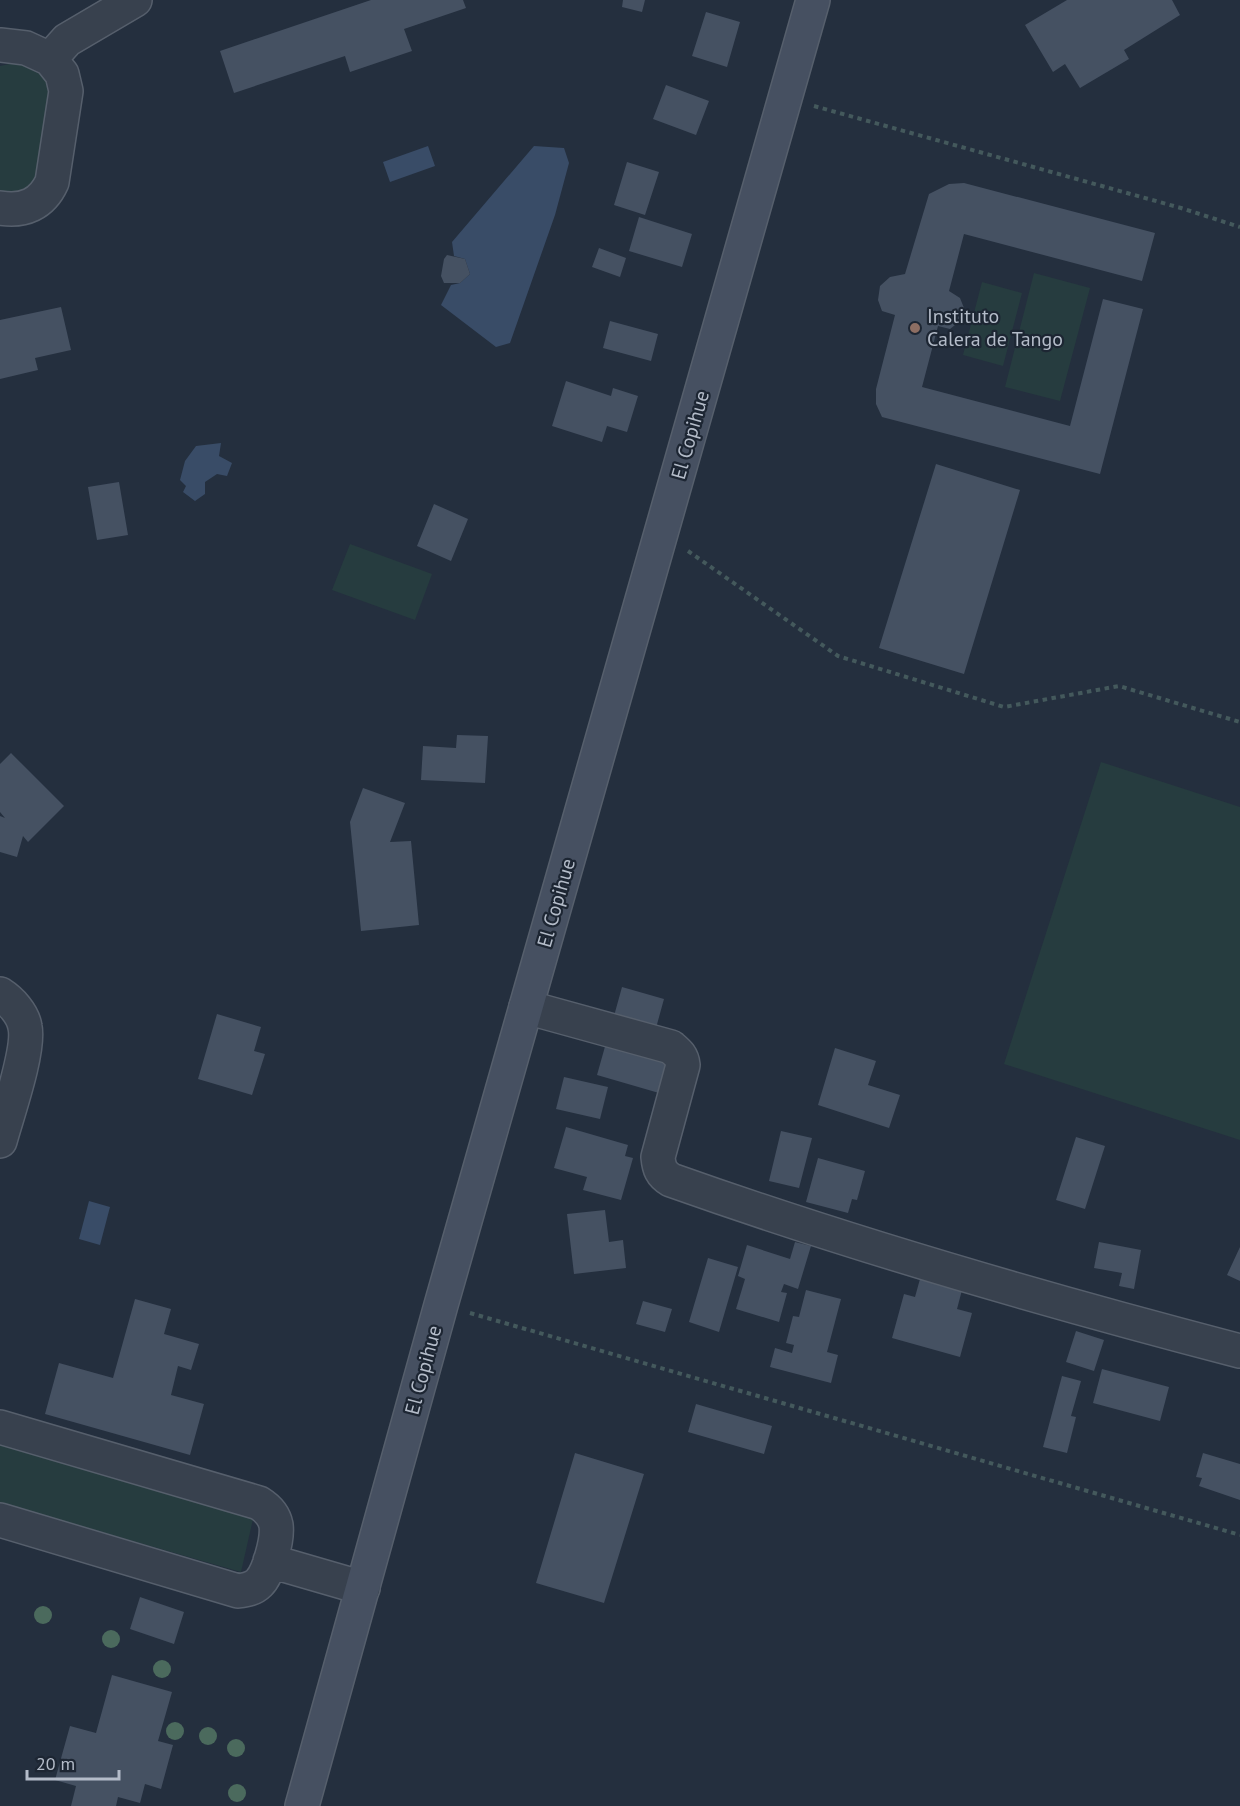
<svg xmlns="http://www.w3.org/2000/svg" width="1240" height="1806" font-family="'PT Sans',sans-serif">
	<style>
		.green { fill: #263c3f }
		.water { fill: #394c67 }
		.building { fill: #455162 }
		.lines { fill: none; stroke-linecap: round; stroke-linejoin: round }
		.minor-casing { stroke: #565f6c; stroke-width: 36 }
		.secondary-casing { stroke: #565f6c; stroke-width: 36 }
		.path { stroke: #44595c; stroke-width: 4; stroke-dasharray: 4.5 4.5; stroke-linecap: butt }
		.minor { stroke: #38414e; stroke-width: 33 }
		.secondary { stroke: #465061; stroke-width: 33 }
		.tree { fill: #4b6a5d }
		.education-dot { fill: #8d6e63; stroke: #1d2633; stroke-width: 2 }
		.labels { text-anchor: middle; stroke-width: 4.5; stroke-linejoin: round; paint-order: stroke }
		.poi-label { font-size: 20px; fill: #b4bcc9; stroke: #1d2633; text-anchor: start }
		.street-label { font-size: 20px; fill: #b4bcc9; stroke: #1d2633 }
	</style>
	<rect width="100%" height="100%" fill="#242f3e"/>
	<!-- green -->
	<path class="green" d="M23 61C56 82 54 99 49 133 46 150 44 167 41 184L0 199V66Z
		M1034 273 1090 288 1060 401 1005 387Z
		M982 282 1022 293 1003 366 963 355Z
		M350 544 432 574 415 620 332 590Z
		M1101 762 1240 807V1140L1004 1064Z
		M0 1442 253 1519 241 1572 0 1503Z"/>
	<!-- water -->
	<path class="water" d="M428 146 435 166 390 182 383 162Z
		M534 146 564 148 569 163 555 215 510 343 496 347 441 305 451 285 460 283 470 274 465 259 454 256 452 242Z
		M221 443 219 456 232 463 227 476 217 474 205 482V494L195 501 183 492 186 486 180 480 185 461 196 446Z
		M89 1201 110 1207 100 1245 79 1239Z"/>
	<!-- building -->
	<path class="building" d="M371 0H463L466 8 404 29 412 51 350 72 345 56 234 93 220 51Z
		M623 0H645L642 12 622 7Z
		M1067 0H1172L1180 15 1124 50 1129 59 1080 88 1065 64 1053 72 1025 25Z
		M706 12 740 22 727 67 692 56Z
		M666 85 709 101 696 135 653 119Z
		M627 162 659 172 645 215 614 205Z
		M964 183 1155 233 1142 281 964 234 949 291 960 298 964 308 960 321 950 329 938 326 922 387 1070 426 1103 299 1143 309 1100 474 882 417 876 404V389L895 315 882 311 878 300 880 286 890 277 905 274 929 194 949 184Z
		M639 217 692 234 682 267 629 251Z
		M599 248 626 258 620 277 592 267Z
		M447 255 465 259 470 274 460 283H444L441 276 444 259Z
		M61 307 71 350 35 358 38 370 0 379V320Z
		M610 321 658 334 651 361 603 348Z
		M566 381 611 396 613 388 638 396 627 432 607 426 602 442 552 426Z
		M936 464 1020 490 964 674 879 648Z
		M119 482 128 535 97 540 88 487Z
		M434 504 468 519 451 561 417 546Z
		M457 735 488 736 485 783 421 780 423 746 456 748Z
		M11 753 64 806 28 842 23 836 17 857 0 852V816L5 818 0 812V764Z
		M363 788 405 803 390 842 411 841 419 925 361 931 350 822Z
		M622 987 664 999 656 1028 614 1016Z
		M217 1014 261 1027 254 1051 265 1054 252 1095 198 1079Z
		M606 1043 668 1061 659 1093 597 1075Z
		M835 1048 876 1061 868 1085 900 1095 889 1128 818 1105Z
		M564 1077 608 1087 600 1119 556 1109Z
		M566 1127 628 1145 625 1156 633 1158 621 1200 583 1190 587 1177 554 1168Z
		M781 1131 812 1138 799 1188 769 1181Z
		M1076 1137 1105 1146 1085 1209 1056 1200Z
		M818 1158 865 1171 857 1200 852 1199 848 1213 806 1202Z
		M605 1210 609 1242 623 1240 626 1268 574 1274 567 1214Z
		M795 1242 811 1246 798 1289 784 1284 781 1292 787 1293 779 1322 736 1309 745 1279 738 1276 747 1245 790 1259Z
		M1099 1242 1141 1250 1134 1289 1119 1286 1122 1273 1094 1268Z
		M1240 1247V1281L1227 1275Z
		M708 1258 738 1267 719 1332 689 1322Z
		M920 1279 962 1290 957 1309 972 1313 960 1357 892 1338 904 1294 915 1297Z
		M806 1290 841 1299 827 1352 838 1355 831 1383 770 1367 775 1348 792 1353 794 1345 786 1343 793 1316 799 1317Z
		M135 1299 171 1309 164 1334 199 1344 191 1370 178 1366 171 1395 204 1404 190 1455 45 1414 59 1363 113 1378Z
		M643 1301 672 1309 665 1332 636 1324Z
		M1076 1331 1104 1340 1094 1371 1066 1362Z
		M1102 1369 1169 1387 1160 1421 1093 1403Z
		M1062 1376 1081 1381 1071 1416 1076 1417 1067 1453 1043 1447Z
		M696 1404 772 1426 764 1454 688 1432Z
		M575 1453 644 1474 604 1603 536 1583Z
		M1203 1453 1240 1464V1500L1199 1486 1202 1478 1196 1477Z
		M140 1597 184 1612 174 1644 130 1629Z
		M112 1675 172 1692 158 1741 173 1745 161 1789 145 1784 140 1803 118 1797 116 1806H71L76 1786 55 1780 70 1726 96 1733Z"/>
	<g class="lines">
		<defs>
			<path id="minor" d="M0 45 26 48 50 59 62 74 66 91 52 182C42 204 24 212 0 208
				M50 59 67 40 135 0
				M0 994C11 1001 23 1014 25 1027 30 1050 7 1115 0 1141
				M526 1007 671 1047C678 1053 682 1056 683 1065L658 1157C659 1168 661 1174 671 1180 857 1246 1048 1301 1240 1351
				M0 1427 259 1503C267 1508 274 1515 276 1525 278 1539 269 1573 259 1583 253 1589 246 1590 238 1591L0 1520
				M270 1561 363 1588"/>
			<path id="secondary" d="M302 1806 441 1305 813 0"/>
		</defs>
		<!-- minor casing -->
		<use href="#minor" class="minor-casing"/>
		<!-- secondary casing -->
		<use href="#secondary" class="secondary-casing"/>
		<!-- path -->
		<path class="path" d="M814 106 1181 208 1240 227
			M688 551 838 656 1004 707 1119 686 1240 722
			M470 1313 1240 1535"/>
		<!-- minor -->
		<use href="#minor" class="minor"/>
		<!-- secondary -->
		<use href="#secondary" class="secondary"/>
	</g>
	<!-- trees -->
	<g class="tree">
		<circle cx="43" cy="1615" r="9"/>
		<circle cx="111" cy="1639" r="9"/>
		<circle cx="162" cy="1669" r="9"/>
		<circle cx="175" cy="1731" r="9"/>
		<circle cx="208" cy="1736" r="9"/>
		<circle cx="236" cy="1748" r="9"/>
		<circle cx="237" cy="1793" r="9"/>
	</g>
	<!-- markers -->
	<circle class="education-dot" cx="915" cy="328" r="6"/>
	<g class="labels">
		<!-- poi labels -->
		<g class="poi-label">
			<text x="927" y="323">Instituto<tspan x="927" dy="23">Calera de Tango</tspan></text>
		</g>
		<!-- street labels -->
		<g class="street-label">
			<text transform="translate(690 435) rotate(-74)" y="7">El Copihue</text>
			<text transform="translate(556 903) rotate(-74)" y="7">El Copihue</text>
			<text transform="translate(423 1370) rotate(-75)" y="7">El Copihue</text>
		</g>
	</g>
	<!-- scale -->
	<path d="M27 1770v9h92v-9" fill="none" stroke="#b4bcc9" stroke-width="3"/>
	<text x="36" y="1770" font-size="18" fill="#b4bcc9" stroke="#1d2633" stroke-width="4.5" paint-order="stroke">20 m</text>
</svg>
